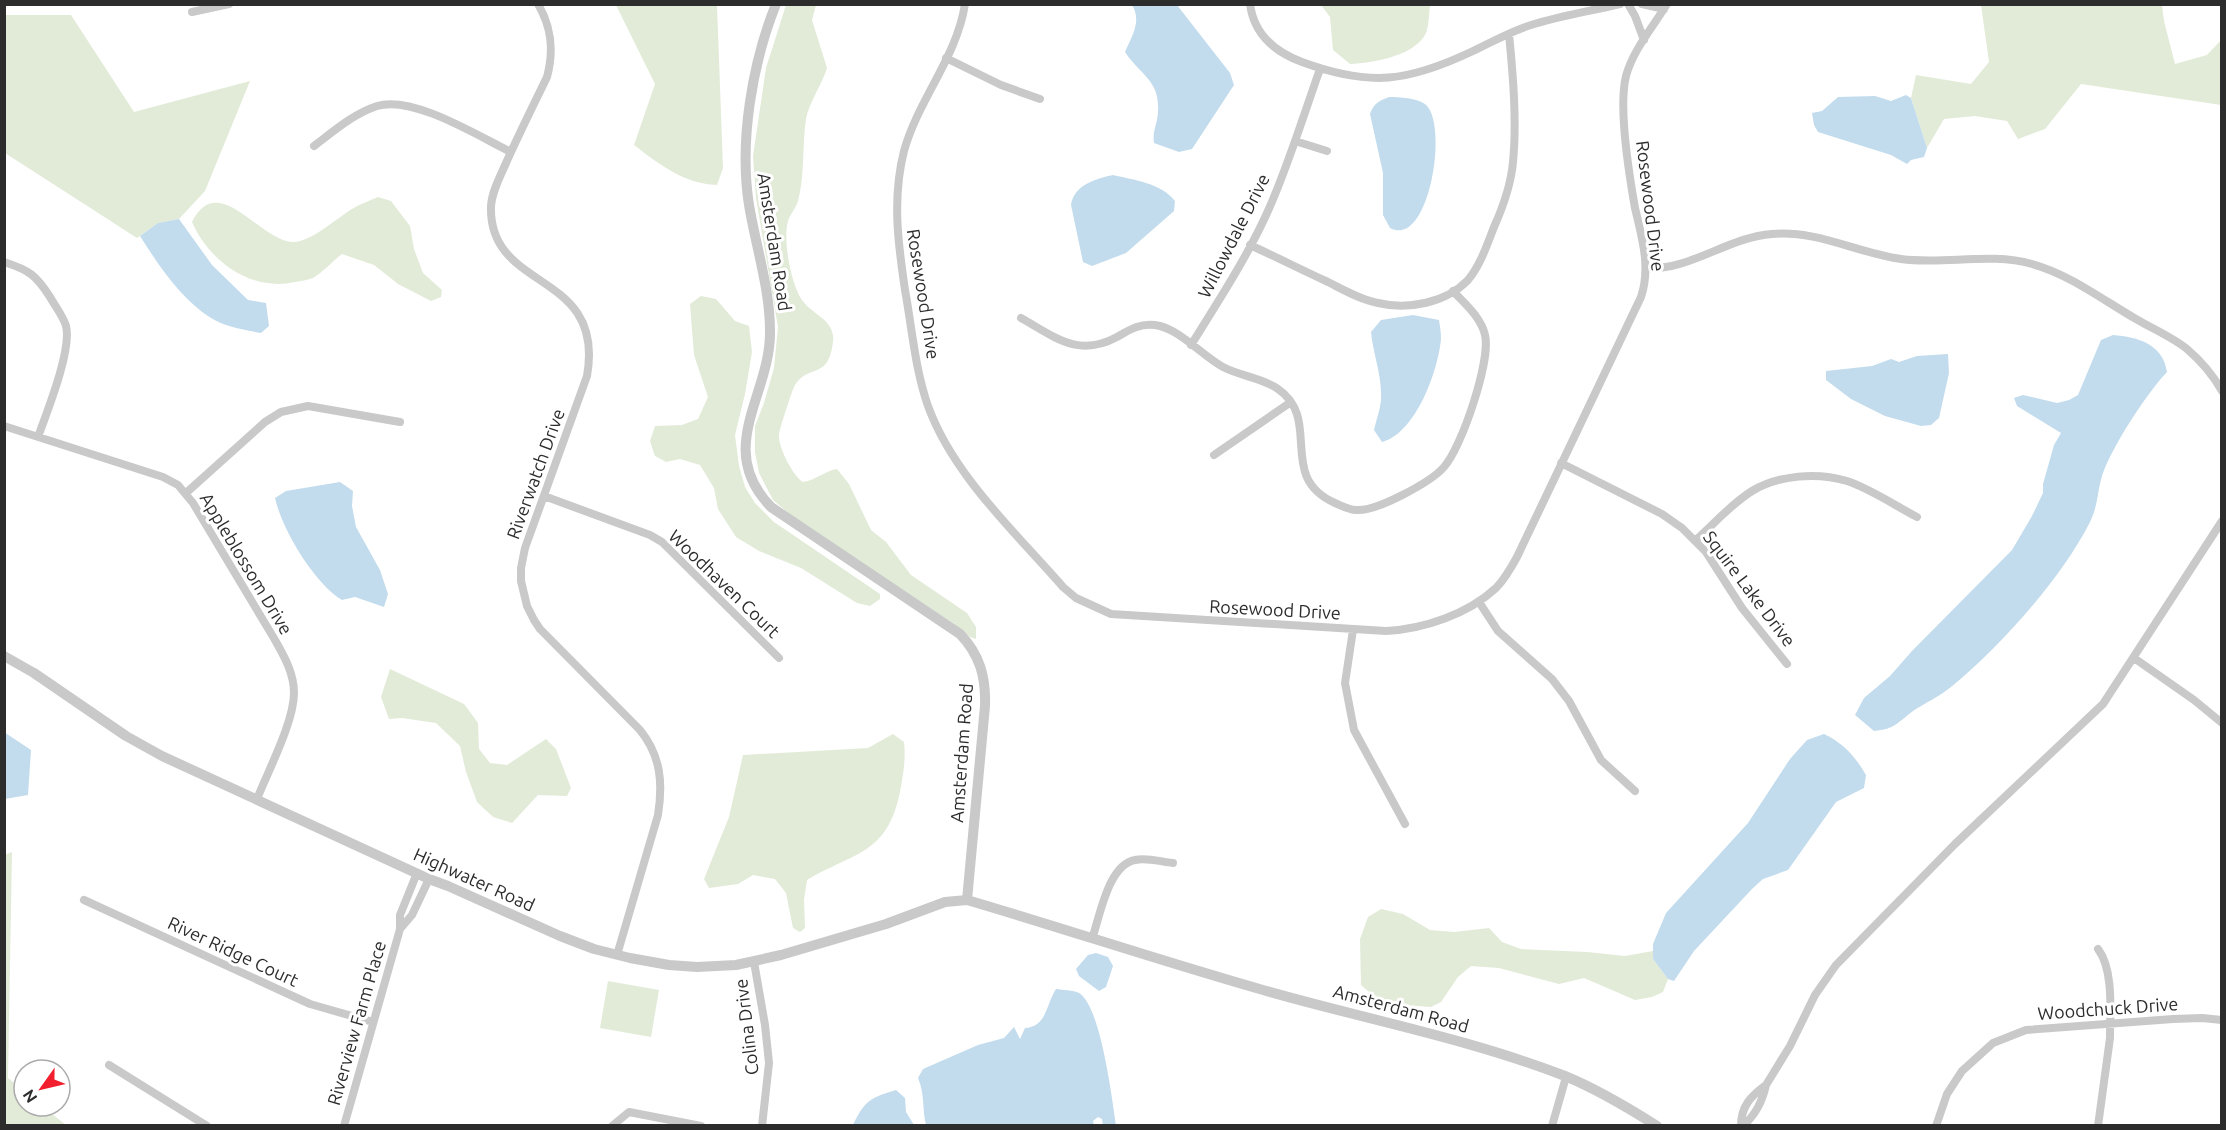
<svg xmlns="http://www.w3.org/2000/svg" width="2226" height="1130" font-family="Ubuntu,sans-serif">
	<style>
		.green { fill: #e2ebd8 }
		.water { fill: #c2dced }
		.lines { fill: none; stroke-linecap: round; stroke-linejoin: round }
		.minor { stroke: #c9c9c9; stroke-width: 8 }
		.tertiary { stroke: #c9c9c9; stroke-width: 10 }
		.labels { text-anchor: middle; stroke-width: 6; stroke-linejoin: round; paint-order: stroke }
		.street-label { font-size: 18px; fill: #2c2c2c; stroke: #fff }
	</style>
	<rect width="100%" height="100%" fill="#fff"/>
	<!-- green -->
	<path class="green" d="M616 5H717L723 168 717 185C684 184 659 164 634 145L655 84Z
		M786 5H816L812 20 827 68C822 84 809 103 806 119 802 145 805 175 798 201 796 208 790 214 788 221 783 240 790 275 798 293 807 315 836 317 833 342 828 382 808 362 794 387 792 391 779 430 779 435 778 447 793 476 803 482 816 480 825 471 837 469L849 484 871 530 886 542 911 575 967 613 976 627V639L970 637 953 623 799 522 773 500 759 473 755 452V426L764 403 774 368 778 327 756 198 753 156 766 68Z
		M1321 5H1430C1429 13 1429 25 1426 33 1415 56 1373 63 1350 64L1333 50 1330 17Z
		M1981 5H2162L2164 21 2175 64 2207 55 2221 40V105L2081 84 2045 129 2018 139 2007 121 1975 116 1944 119 1927 148 1911 98 1916 75 1971 84 1989 62Z
		M4 15H71L134 112 250 81 205 191 179 219 158 223 137 238 5 153Z
		M378 197 391 201 410 226 414 249 423 273 442 290 441 297 431 301 398 284 374 265 342 254C333 261 323 272 313 278 308 280 300 281 295 282 251 292 209 261 192 222 218 170 259 240 292 242 310 243 337 218 352 209 360 204 369 201 378 197Z
		M701 296 716 299 735 321 749 326 752 352 745 394 735 435 739 466 745 487 755 503 774 522 880 594V599L870 606 857 603 801 568 759 551 736 537 718 509 714 488 700 465 680 459 666 462 655 456 650 441 655 426 682 425 698 419 708 397 694 355 690 304Z
		M390 669 464 704 478 723 479 749 490 763 507 765 546 739 556 749 571 788 567 796 538 795 512 823 493 817 477 802 466 772 460 746 436 723 402 718 389 719 381 697Z
		M893 734 904 742C906 760 903 775 900 792 887 855 854 852 807 880L804 900 805 928 800 932 793 928 786 893 775 879 753 875 738 884 709 888 704 879 729 817 743 755 868 748Z
		M12 852 8 1078 24 1091V1106H42L66 1125H5L4 855Z
		M1381 909 1403 914 1430 930 1454 932 1489 928 1502 942 1521 949 1587 952 1625 956 1653 951V959L1668 979 1663 992 1652 997 1635 1000 1584 978 1559 984 1499 968 1471 966 1458 977 1441 1002 1431 1007 1403 1005 1375 997 1361 985 1360 939 1368 917Z
		M608 981 659 990 651 1037 600 1028Z"/>
	<!-- water -->
	<path class="water" d="M1132 5H1177L1230 73 1234 85 1192 149 1179 152 1154 143C1152 131 1158 123 1158 111 1160 80 1140 75 1125 52 1132 36 1142 21 1132 5Z
		M1906 95 1911 98 1927 148 1924 157 1911 160 1907 164 1891 155 1818 132 1814 125 1812 113 1822 111 1838 97 1875 96 1891 101Z
		M1389 97C1400 97 1417 98 1425 104 1449 121 1430 249 1390 228L1383 215V173L1370 114C1374 103 1379 101 1389 97Z
		M1113 175C1134 180 1161 183 1175 201L1174 211 1126 253 1092 266 1083 262 1071 205C1074 185 1095 179 1113 175Z
		M179 219 212 265 248 300 266 303 269 326 261 333C245 330 225 327 211 318 181 299 159 266 140 236L158 223Z
		M1413 315 1439 320C1440 326 1441 333 1441 339 1438 371 1416 433 1382 442L1374 430C1376 420 1381 408 1381 398 1382 375 1373 354 1371 332L1381 320Z
		M2113 335C2138 337 2163 344 2167 372 2147 393 2111 448 2102 476 2097 493 2098 507 2089 524 2060 580 2000 647 1951 687 1940 696 1925 703 1913 711 1897 723 1895 729 1874 731L1855 715 1864 698 1890 676 1912 651 2012 550 2032 516 2043 493V484L2054 445 2061 433 2017 406 2014 398 2023 395 2057 403 2069 400 2078 395 2101 340Z
		M1948 354 1949 373 1939 418 1931 425 1921 426 1885 416 1851 399 1826 380V371L1872 366 1891 359 1899 362 1917 356Z
		M340 482 353 491 352 506 356 527 380 570 388 594 384 607 355 597 342 600C315 584 282 530 275 498L286 491Z
		M4 732 31 750 28 795 5 799Z
		M1824 734C1843 743 1855 756 1866 775L1864 788 1836 802 1788 870 1763 879 1752 889 1694 951 1674 981 1668 979 1653 959V944L1666 913 1748 823 1790 759 1807 740Z
		M1096 953 1108 957 1113 966 1106 987 1099 991 1079 976 1076 969 1088 955Z
		M1056 989C1063 990 1073 990 1079 993 1101 1006 1112 1100 1116 1125H1103L1102 1119 1098 1117 1093 1121 1094 1126 926 1125C922 1109 925 1094 918 1078L923 1069 978 1045 1004 1038 1014 1027 1020 1039 1025 1028C1047 1027 1046 1004 1056 989Z
		M896 1090 905 1098 906 1112 914 1125H853C865 1100 870 1098 896 1090Z"/>
	<g class="lines">
		<!-- minor -->
		<path class="minor" d="M538 4C552 28 554 51 547 77 533 106 519 134 506 163 500 177 492 191 491 206 488 293 606 269 587 376L525 548 521 568V581L527 606 534 620 540 629 640 730C661 756 663 783 658 815L617 955
			M965 4C957 57 918 100 904 151 892 198 898 243 905 290 912 328 915 369 928 406 953 475 1015 532 1063 587L1076 598 1111 614 1386 631C1424 629 1468 614 1496 588 1505 579 1511 568 1517 557L1641 297C1651 267 1642 238 1635 208 1629 174 1618 108 1626 76 1633 50 1653 27 1667 4
			M1250 4C1254 35 1275 52 1302 62 1370 87 1408 82 1473 51 1492 42 1511 31 1531 25 1560 16 1591 11 1620 4
			M1628 4 1635 16 1644 40
			M1642 4 1664 9
			M192 12 229 4
			M946 58 1001 85 1040 99
			M1295 141 1327 151
			M314 146C334 131 353 114 377 106 413 95 478 136 511 152
			M1250 245C1276 257 1302 270 1328 282 1344 290 1361 300 1378 303 1408 310 1446 303 1468 280 1480 266 1487 245 1494 227 1503 207 1511 184 1513 162 1517 121 1513 75 1509 34
			M4 262C29 270 36 275 50 297 55 306 63 316 66 326 72 350 47 412 38 437
			M1646 268C1690 271 1728 237 1772 234 1818 230 1857 253 1901 259 1944 265 1990 252 2032 264 2069 274 2103 300 2136 319 2153 329 2172 337 2187 349 2201 361 2213 375 2222 391
			M1021 318C1055 337 1078 358 1117 337 1129 330 1140 323 1155 325 1179 328 1202 356 1223 367 1240 376 1263 378 1278 389 1323 420 1276 477 1335 503 1342 506 1349 510 1356 510 1376 512 1431 482 1444 467 1462 447 1491 360 1485 335 1481 317 1465 304 1453 291
			M1191 345C1219 300 1250 253 1271 204 1290 160 1304 114 1320 69
			M4 426 163 477 178 485 193 503 275 640C284 656 294 673 294 693 294 722 268 771 257 799
			M1214 455 1291 402
			M1561 463 1662 514 1682 528 1706 552 1742 608 1787 664
			M186 493 265 422 281 412 308 406 400 422
			M544 496 650 535 662 542 779 658
			M1696 540C1714 524 1731 504 1752 491 1779 475 1817 472 1847 481 1871 489 1894 505 1917 517
			M1479 602 1498 631 1552 679 1569 701 1601 760 1635 791
			M1353 630 1345 683 1354 730 1405 824
			M2134 658 2194 700 2222 723
			M84 900 310 1004 373 1022
			M400 929 412 915 429 879
			M1092 939C1100 916 1108 865 1135 860 1147 857 1161 862 1173 863
			M2098 949C2114 970 2110 1012 2110 1038L2098 1126
			M754 962 765 1025 769 1063 762 1126
			M109 1065 207 1126
			M344 1126 400 929V915L417 873
			M612 1126 629 1112 701 1126
			M1552 1126 1566 1077
			M1741 1126C1741 1106 1751 1096 1766 1085
			M1743 1126C1756 1114 1762 1102 1766 1085L1790 1046 1815 995 1836 965 1955 844 2103 704 2222 521
			M1936 1126 1947 1094 1962 1071 1993 1043 2026 1030 2173 1019 2202 1018 2222 1020"/>
		<!-- tertiary -->
		<path class="tertiary" d="M776 4C752 64 739 142 749 205 756 247 770 289 770 331 771 395 714 448 771 507L960 634C980 655 986 677 985 706L967 900
			M4 656 34 673 126 736 162 756 429 879 448 886 560 936 594 949 630 958 669 965 697 967 736 965 781 955 886 924 945 902 967 900C1066 929 1164 962 1263 990 1364 1019 1467 1038 1565 1076 1597 1089 1627 1107 1657 1126"/>
	</g>
	<g class="labels">
		<!-- street labels -->
		<g class="street-label">
			<text transform="translate(1650 206) rotate(83)" y="6">Rosewood Drive</text>
			<text transform="translate(1234 236) rotate(-63)" y="6">Willowdale Drive</text>
			<text transform="translate(774 242) rotate(81)" y="6">Amsterdam Road</text>
			<text transform="translate(923 294) rotate(81)" y="6">Rosewood Drive</text>
			<text transform="translate(536 474) rotate(-70)" y="6">Riverwatch Drive</text>
			<text transform="translate(246 564) rotate(59)" y="6">Appleblossom Drive</text>
			<text transform="translate(724 584) rotate(44)" y="6">Woodhaven Court</text>
			<text transform="translate(1749 589) rotate(53)" y="6">Squire Lake Drive</text>
			<text transform="translate(1275 610) rotate(3)" y="6">Rosewood Drive</text>
			<text transform="translate(962 753) rotate(-86)" y="6">Amsterdam Road</text>
			<text transform="translate(474 880) rotate(24)" y="6">Highwater Road</text>
			<text transform="translate(233 952) rotate(25)" y="6">River Ridge Court</text>
			<text transform="translate(1401 1009) rotate(15)" y="6">Amsterdam Road</text>
			<text transform="translate(2108 1009) rotate(-4)" y="6">Woodchuck Drive</text>
			<text transform="translate(357 1023) rotate(-74)" y="6">Riverview Farm Place</text>
			<text transform="translate(747 1027) rotate(-97)" y="6">Colina Drive</text>
		</g>
	</g>
	<!-- border -->
	<rect width="2226" height="1130" fill="none" stroke="#2c2c2c" stroke-width="12"/>
	<!-- north arrow -->
	<g transform="translate(42 1088) rotate(236)"><circle r="28" fill="#ffffff" stroke="#ababab" stroke-width="1.5"/>
	<path d="M0-4.5L10 22L0 15L-10 22Z" fill="#f21f2e"/>
	<text y="-9" font-size="16" font-weight="bold" text-anchor="middle" fill="#2c2c2c">N</text>
	</g>
</svg>
